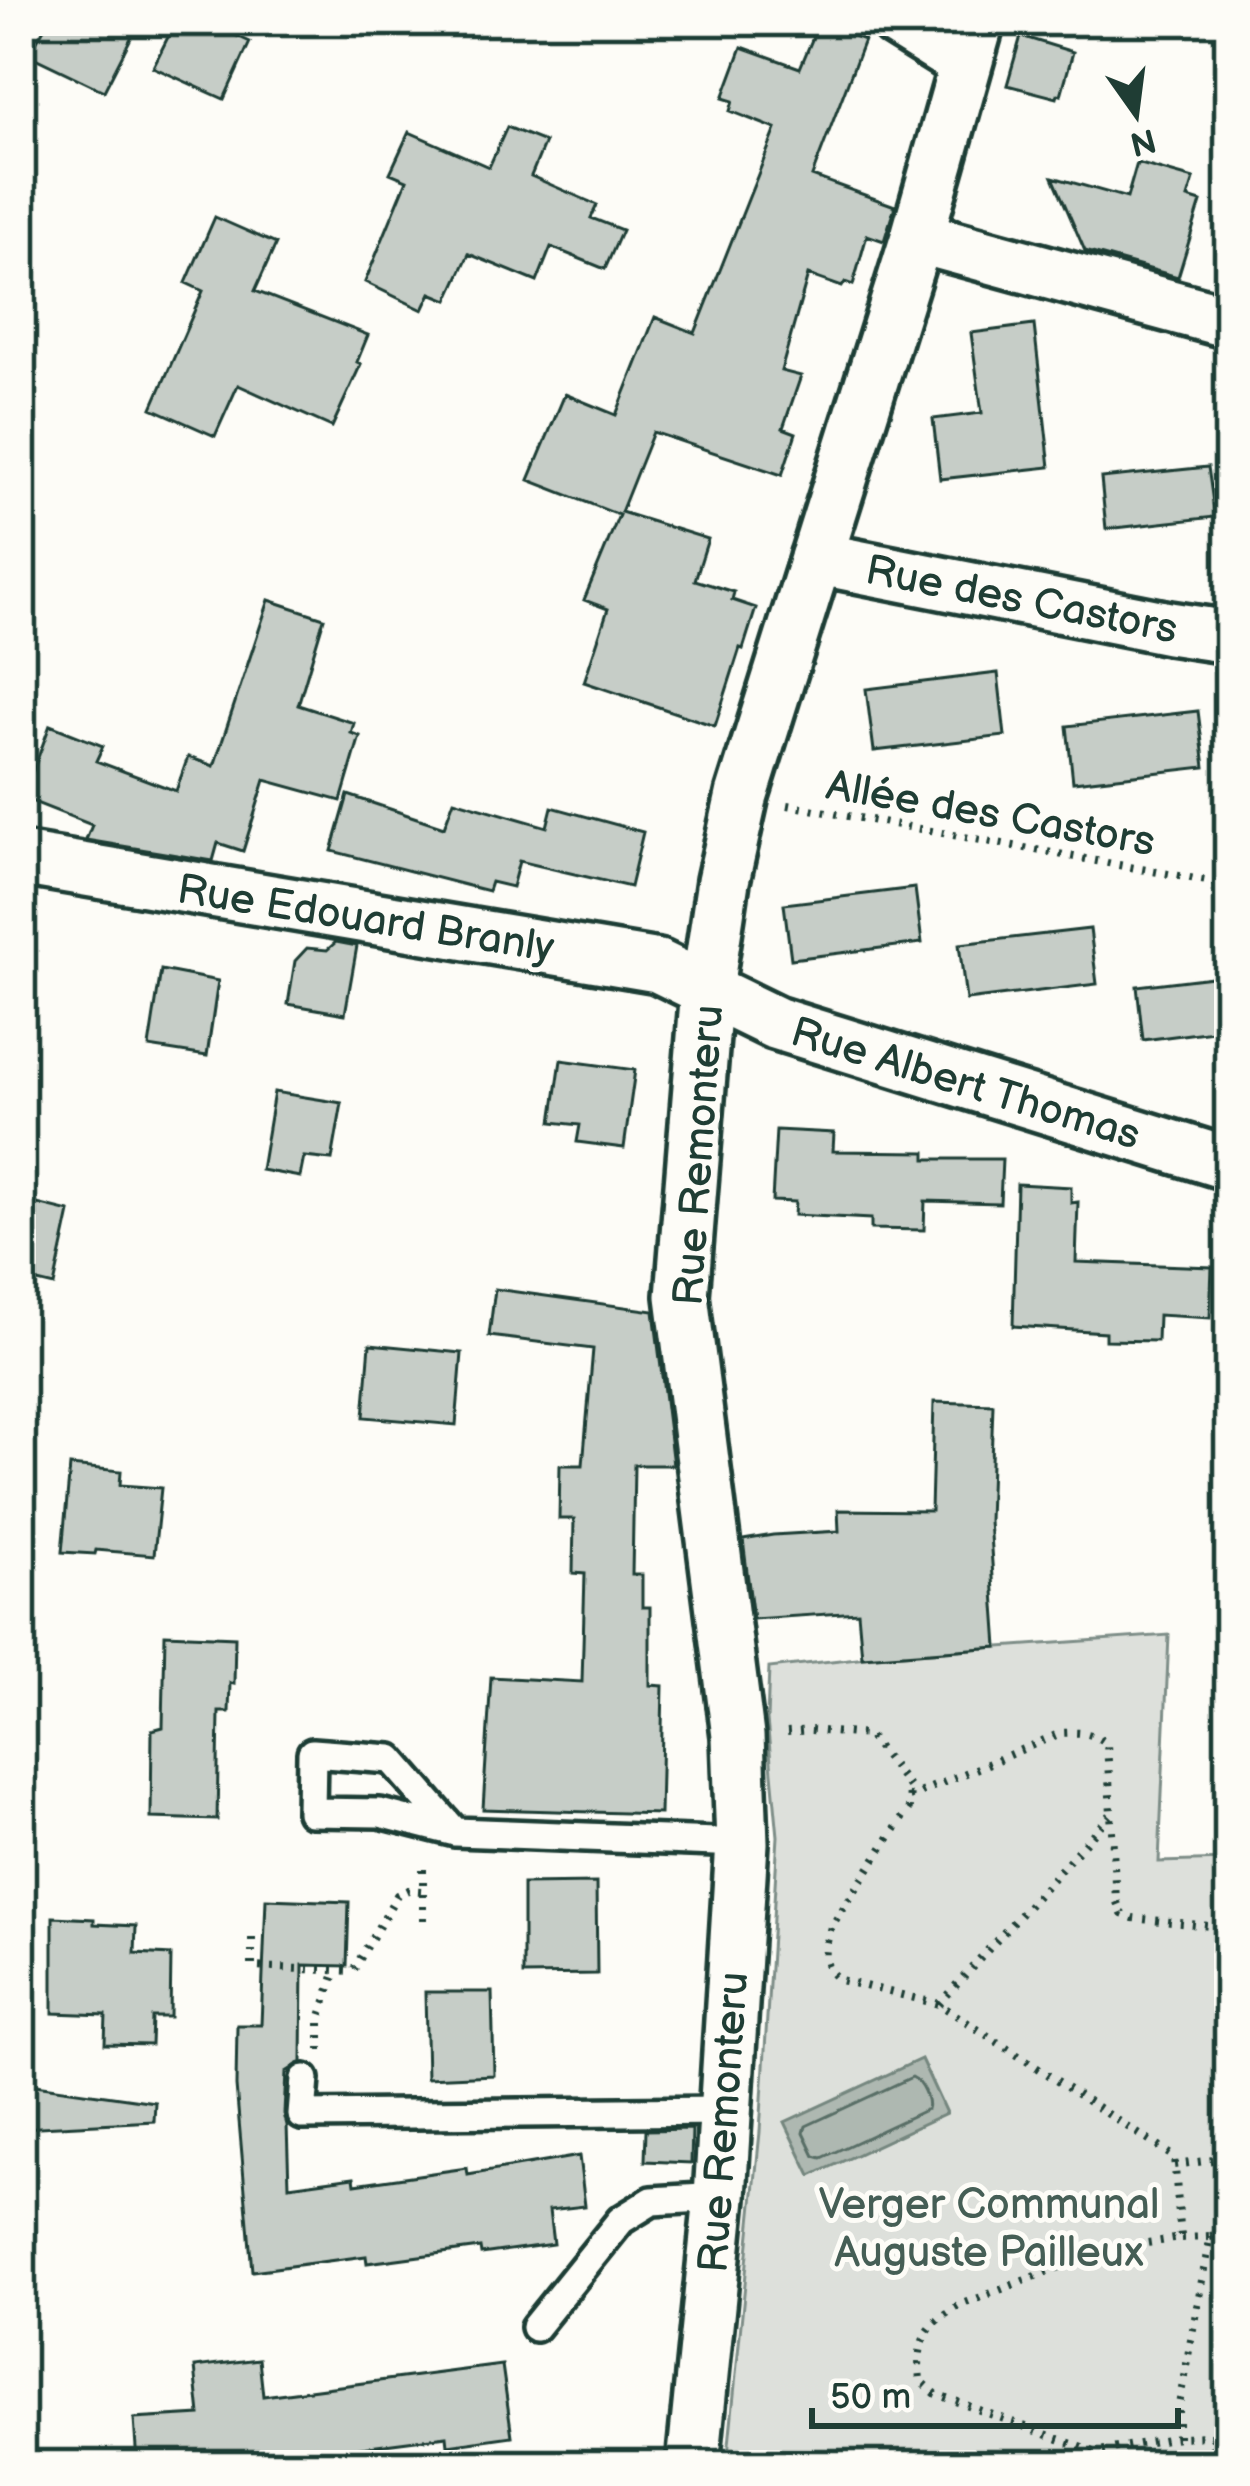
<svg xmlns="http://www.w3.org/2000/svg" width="1250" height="2486" font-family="'Balsamiq Sans',sans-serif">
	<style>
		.green { fill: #dde0db; stroke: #7e8e88; stroke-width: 3 }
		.water { fill: #aeb8b1; stroke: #75877f; stroke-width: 3 }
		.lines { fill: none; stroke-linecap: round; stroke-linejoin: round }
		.shore { stroke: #586e66; stroke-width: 3 }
		.building { fill: #c6cdc7; stroke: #1f3d34; stroke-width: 3 }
		.lane-casing { stroke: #1f3d34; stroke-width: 36 }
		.street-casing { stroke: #1f3d34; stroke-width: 60 }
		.path { stroke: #1f3d34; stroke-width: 8; stroke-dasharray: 3 9; stroke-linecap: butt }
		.lane { stroke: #fdfcf7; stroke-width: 27 }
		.street { stroke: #fdfcf7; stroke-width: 51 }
		.labels { text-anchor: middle; stroke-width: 10; stroke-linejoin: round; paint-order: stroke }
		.street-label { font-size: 42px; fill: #1f3d34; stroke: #fdfcf7 }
		.park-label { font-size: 42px; fill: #455e55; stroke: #fdfcf7 }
	</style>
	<rect width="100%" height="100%" fill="#fdfcf7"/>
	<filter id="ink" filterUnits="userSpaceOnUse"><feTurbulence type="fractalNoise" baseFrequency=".00833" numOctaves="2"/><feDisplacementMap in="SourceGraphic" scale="24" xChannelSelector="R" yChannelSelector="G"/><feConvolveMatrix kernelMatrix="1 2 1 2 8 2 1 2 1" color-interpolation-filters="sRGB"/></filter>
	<g filter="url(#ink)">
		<!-- green -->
		<path class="green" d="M1169 1635 1159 1862 1229 1860V2448L1116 2465H727L760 2132 778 1836 767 1720 769 1668 875 1656Z"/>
		<!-- water -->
		<path class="water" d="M921 2059 946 2113 811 2176 785 2122Z"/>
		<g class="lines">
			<!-- shore -->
			<path class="shore" d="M912 2077C921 2081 930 2100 927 2109L822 2158 815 2156 804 2133 806 2126Z"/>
		</g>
		<!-- building -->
		<path class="building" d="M48 21H112L134 32 104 91 29 55Z
			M176 21H204L250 42 224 99 153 67Z
			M819 23 864 40 812 176 895 206 884 241 867 235 853 285 845 282 842 287 808 275 781 371 801 376 783 428 796 433 782 475 653 432 621 512 708 539 695 580 734 592 732 600 756 608 743 649 740 648 715 726 584 682 608 609 584 600 619 515 529 480 565 394 616 415 655 317 695 333 776 129 730 111 733 101 723 98 742 47 800 68Z
			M1021 36 1073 52 1061 95 1058 94 1057 98 1007 85Z
			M507 127 545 142 531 176 597 205 591 218 622 230 605 269 551 247 537 282 469 254 448 300 431 293 423 310 365 282 407 180 390 173 409 132 489 167Z
			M1137 163 1194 179 1188 198 1201 202 1178 277 1085 251 1053 177 1127 198Z
			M215 217 276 244 255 291 368 335 357 362 361 364 332 427 238 385 215 436 152 408 203 291 186 283Z
			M1034 325 1050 467 940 479 933 419 982 413 971 333Z
			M1208 467 1215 517 1106 529 1101 478Z
			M269 600 324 618 298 705 354 723 351 733 360 736 341 801 265 780 243 851 218 843 213 861 86 840 92 825 23 798 50 725 103 746 96 761 176 791 188 757 214 766Z
			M998 673 1005 736 874 751 866 689Z
			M1198 711 1205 767 1073 782 1067 726Z
			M348 795 444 827 454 800 547 827 552 807 643 832 630 887 519 861 512 887 491 882 488 891 332 851Z
			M915 888 922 943 791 959 784 904Z
			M1090 929 1097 984 966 1000 959 944Z
			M336 942 357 946 345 1014 288 1004 295 961 307 948 327 950Z
			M161 970 218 981 207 1056 149 1047Z
			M1229 975V1029L1143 1040 1137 986Z
			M561 1060 635 1070 624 1148 577 1142 580 1125 552 1122Z
			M274 1092 342 1103 332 1160 304 1157 300 1177 261 1170Z
			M776 1130 834 1133 833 1151 926 1152V1159H1002L1000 1203 925 1201 924 1230 871 1229V1219L794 1215 795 1202 772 1201Z
			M1017 1184 1071 1187V1203L1078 1202 1076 1262 1212 1267 1210 1318 1158 1315 1157 1341 1105 1340V1332L1013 1326Z
			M21 1200 70 1212 54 1286 21 1278Z
			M495 1289 654 1311 673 1465H634L632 1575H642V1607H650V1685L663 1686 660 1814 483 1809 491 1677 582 1682 585 1574 573 1573 574 1519H559L560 1465H583L593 1349 489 1336Z
			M370 1344 462 1353 456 1425 364 1417Z
			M934 1402 993 1404 989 1521 998 1647 862 1657 858 1612 753 1619 743 1540 773 1535 839 1531 838 1510 931 1511Z
			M70 1466 121 1471 120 1485 161 1488 154 1555 96 1550 95 1554 62 1552Z
			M165 1634 235 1637 234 1684 230 1683 229 1712H219L217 1820 151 1818 152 1730 163 1727Z
			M596 1883 597 1974 523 1975V1884Z
			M266 1899 349 1902 347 1966 303 1965 302 2062 286 2072 284 2114 287 2125 289 2186 354 2177 355 2184 467 2168 468 2175 579 2156 585 2206 549 2210 553 2244 481 2254 480 2248 367 2263 366 2256 252 2271 236 2086 237 2025H261Z
			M53 1917 94 1919V1924L136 1926 135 1953 171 1955 170 2017H152L151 2045 105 2044 106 2015 53 2013Z
			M425 1992H492L494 2075 427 2078Z
			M21 2083 155 2102 154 2121 21 2128Z
			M692 2129 691 2163 645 2161 646 2130Z
			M259 2359 263 2396 502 2365 512 2436 448 2445 447 2436 268 2459 269 2465H225L224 2456 137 2462 134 2419 200 2415 195 2367Z"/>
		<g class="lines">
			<defs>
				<path id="lane" d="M455 1832 391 1759 312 1753 311 1812 380 1813 455 1832 742 1843
					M305 2079 302 2115 724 2111
					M535 2327 621 2220 652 2201 720 2197"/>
				<path id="street" d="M897 21 966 64
					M917 237 1229 322
					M816 558 1169 628 1229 637
					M21 859 658 966 775 1023 1229 1164
					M693 2465 720 2197 742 1843 738 1736 682 1296 707 988 723 881 742 795 917 237 978 21"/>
			</defs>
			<!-- lane casing -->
			<use href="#lane" class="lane-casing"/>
			<!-- street casing -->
			<use href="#street" class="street-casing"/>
			<!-- path -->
			<path class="path" d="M788 805 1229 885
				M787 1732 810 1730 868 1735 910 1788 909 1808 831 1927C825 1947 820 1967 840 1980L939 2004 1174 2157 1181 2238 1106 2249 958 2306C925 2326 916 2342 920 2380L936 2394 1094 2452 1178 2437 1212 2436 1215 2465
				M909 1797 1061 1733C1079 1732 1093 1732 1107 1744L1116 1900 1122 1914 1133 1918 1229 1928
				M423 1920V1863
				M252 1938V1967L353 1971 397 1895 408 1890 423 1891
				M939 2004 1111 1814
				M320 2050V2019L336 1970
				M1174 2165 1229 2158
				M1210 2237 1229 2234
				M1212 2436 1229 2429
				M1178 2437V2410L1210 2237 1181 2238"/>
			<!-- lane -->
			<use href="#lane" class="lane"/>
			<!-- street -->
			<use href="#street" class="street"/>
		</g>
	</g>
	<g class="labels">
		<!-- street labels -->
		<g class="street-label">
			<text transform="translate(1022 598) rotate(11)" y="15">Rue des Castors</text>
			<text transform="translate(991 812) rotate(10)" y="15">Allée des Castors</text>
			<text transform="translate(366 917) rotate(9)" y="15">Rue Edouard Branly</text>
			<text transform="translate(966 1082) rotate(17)" y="15">Rue Albert Thomas</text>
			<text transform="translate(697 1155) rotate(-86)" y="15">Rue Remonteru</text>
			<text transform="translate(722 2122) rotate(-86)" y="15">Rue Remonteru</text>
		</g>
		<!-- park labels -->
		<g class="park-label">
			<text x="989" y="2218">Verger Communal<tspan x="989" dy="48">Auguste Pailleux</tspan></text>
		</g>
	</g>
	<!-- margin -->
	<rect width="1250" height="2486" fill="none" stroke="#fdfcf7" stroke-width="72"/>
	<rect x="36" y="36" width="1178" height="2414" fill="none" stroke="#1f3d34" stroke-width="4.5" filter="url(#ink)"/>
	<!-- north arrow -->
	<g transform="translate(1136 114) rotate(166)" stroke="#fdfcf7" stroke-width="9" paint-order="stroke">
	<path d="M0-9L21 45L0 30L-21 45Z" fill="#1f3d34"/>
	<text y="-18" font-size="33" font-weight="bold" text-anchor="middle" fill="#1f3d34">N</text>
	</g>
	<!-- scale -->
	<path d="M812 2408v18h366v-18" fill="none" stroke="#1f3d34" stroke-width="6"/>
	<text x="830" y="2408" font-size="36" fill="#1f3d34" stroke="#fdfcf7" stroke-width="9" paint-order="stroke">50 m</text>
</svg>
